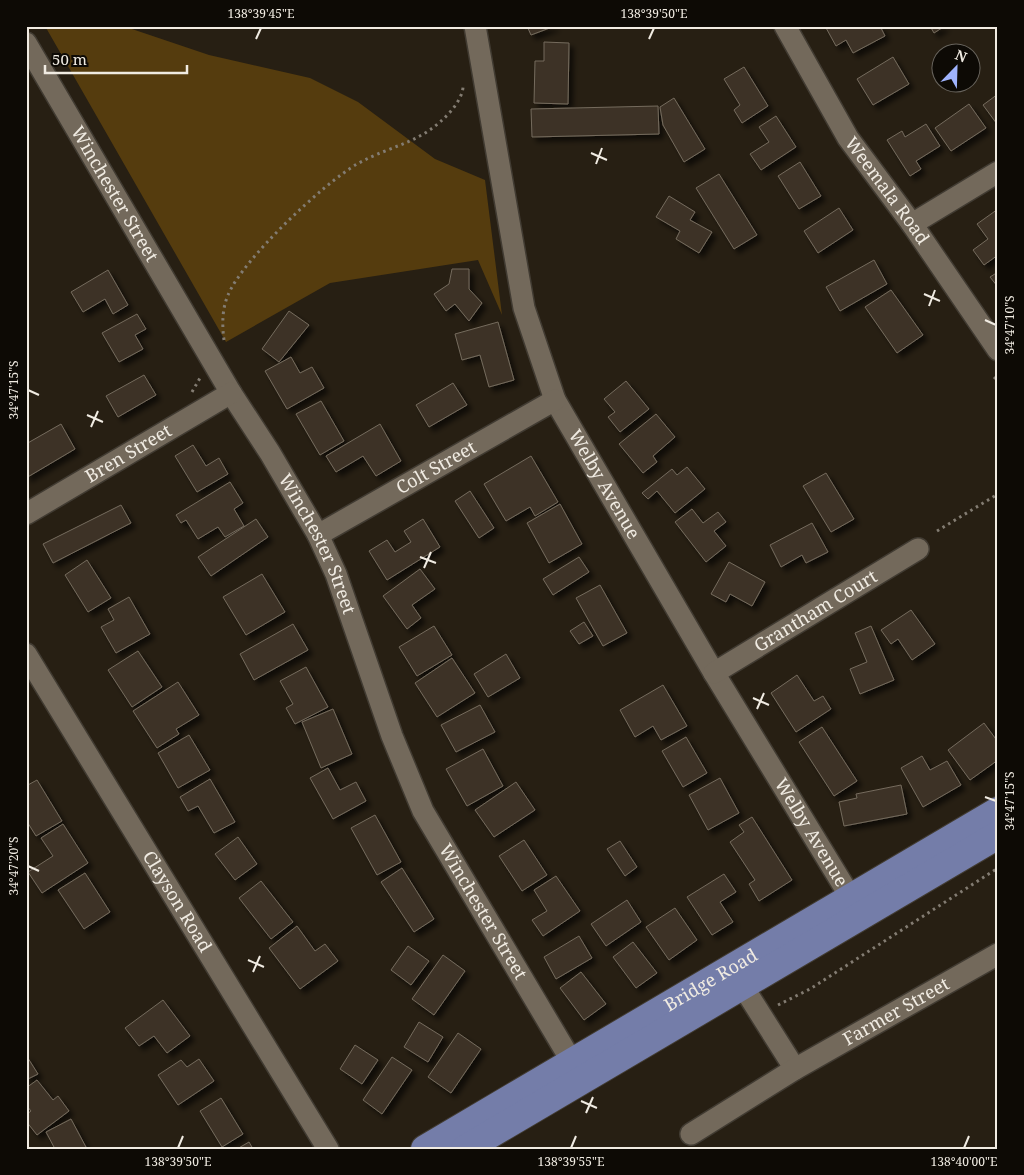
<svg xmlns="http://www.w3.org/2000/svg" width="1024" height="1175" font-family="'Noto Serif',serif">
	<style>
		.green { fill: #553c0e }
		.building { fill: #3c3327; stroke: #756b5d; filter: url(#shadow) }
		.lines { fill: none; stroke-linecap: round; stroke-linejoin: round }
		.minor-casing { stroke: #413b32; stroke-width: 24 }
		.major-casing { stroke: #413b32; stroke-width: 30 }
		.path { stroke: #837c72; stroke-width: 3; stroke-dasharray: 2.5 4; stroke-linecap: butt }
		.minor { stroke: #73695b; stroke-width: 21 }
		.major { stroke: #747da9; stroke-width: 28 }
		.ticks { fill: none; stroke: #f0ebe2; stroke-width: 2 }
		.labels { text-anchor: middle; stroke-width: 4; stroke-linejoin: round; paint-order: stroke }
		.street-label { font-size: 18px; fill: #f0ebe2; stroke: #0d0a05 }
		.neatline { fill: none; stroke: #f0ebe2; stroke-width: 2 }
		.ticks-label { font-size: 12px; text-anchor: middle; fill: #f0ebe2 }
	</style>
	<defs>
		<filter id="shadow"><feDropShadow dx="4.5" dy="4.5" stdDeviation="2.5" flood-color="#0009"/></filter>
	</defs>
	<rect width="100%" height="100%" fill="#271f13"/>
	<!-- green -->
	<path class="green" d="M45 26H123L209 55 310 78 358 102 435 159 485 180 502 315 478 260 330 283 226 342Z"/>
	<!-- building -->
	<path class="building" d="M527 26H555L531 35Z
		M825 26H880L885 36 853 53 846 40 836 46Z
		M930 26H945L934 33Z
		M544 42 569 43 568 104 534 103 535 61H544Z
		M893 57 909 84 873 105 857 79Z
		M744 67 768 106 742 123 734 110 740 105 724 79Z
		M998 94V123L997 124 983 105Z
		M674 98 705 149 684 162 663 125 660 107Z
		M969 104 986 128 951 151 935 128Z
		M658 106 659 134 532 137 531 109Z
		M776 116 796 147 761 170 750 154 769 142 759 127Z
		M926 124 940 146 916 161 921 169 910 176 887 140 902 131 905 137Z
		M800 162 821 196 799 209 778 176Z
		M719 174 757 235 734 249 696 188Z
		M669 196 695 212 690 220 712 232 699 253 676 239 680 231 656 217Z
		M839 208 853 230 818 253 804 231Z
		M998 209V255L984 265 973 250 988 239 977 224Z
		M874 260 887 284 840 311 826 287Z
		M452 269H469V289L482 303 469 321 455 304 446 311 434 294 449 284Z
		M108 270 128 305 113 314 105 299 83 312 71 292Z
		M998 272V287L990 277Z
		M891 290 923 335 897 353 865 307Z
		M289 311 309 325 279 362 262 349Z
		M137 314 146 329 135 335 143 349 119 362 102 333Z
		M498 322 514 380 489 387 480 355 462 360 455 334Z
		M291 357 300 373 312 367 324 388 287 409 265 371Z
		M144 375 156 395 118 417 106 396Z
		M626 381 649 409 620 432 608 417 615 412 604 399Z
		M453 383 467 405 429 427 416 405Z
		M321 401 344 441 320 455 296 414Z
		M656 414 675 437 653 456 657 462 643 473 619 444Z
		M61 424 75 449 26 478V444Z
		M380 424 401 461 376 476 363 456 336 472 326 456Z
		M193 445 206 466 219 458 228 474 197 492 175 456Z
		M531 456 558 502 535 516 530 507 506 521 484 484Z
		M687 467 705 489 675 513 657 491 648 499 642 493 672 469 677 475Z
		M826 473 854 519 831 532 803 486Z
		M230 482 243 503 234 509 244 526 225 537 218 527 198 539 186 520 181 523 176 515Z
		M470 491 494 528 479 538 455 501Z
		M560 504 582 544 549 563 527 523Z
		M121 505 131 523 53 563 43 544Z
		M692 509 703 523 718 512 726 522 714 531 726 546 706 562 675 522Z
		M256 519 268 537 211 576 198 557Z
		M423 519 440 547 387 580 369 551 387 540 395 552 411 542 404 531Z
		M812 523 828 552 806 563 802 555 781 567 770 545Z
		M579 557 589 572 553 595 543 579Z
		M87 560 111 598 88 612 65 575Z
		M729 562 765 582 752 606 730 594 726 602 711 594Z
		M420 569 435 589 412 605 421 618 407 629 383 596Z
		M262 574 285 612 246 635 223 597Z
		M600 585 627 633 603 646 576 598Z
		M129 597 150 634 116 653 101 627 114 620 108 609Z
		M911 610 935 644 912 660 898 639 891 644 881 630Z
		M584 622 593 636 579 644 570 631Z
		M293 624 308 650 254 680 240 654Z
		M434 626 452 655 417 676 399 647Z
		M871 626 894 680 860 694 850 669 867 662 855 633Z
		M138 651 162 687 132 707 108 670Z
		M506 654 520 678 488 697 474 674Z
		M452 658 475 693 437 717 415 683Z
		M306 667 328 707 295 724 286 708 293 704 280 681Z
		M797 675 814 701 823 696 831 709 796 732 771 693Z
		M178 682 199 715 176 729 179 734 157 748 133 711Z
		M663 685 687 726 661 740 653 726 635 737 620 710Z
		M480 705 495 732 456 752 441 725Z
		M333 709 352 754 321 768 302 722Z
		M984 723 998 742V760L970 780 948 750Z
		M822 727 857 781 834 796 799 742Z
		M189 735 210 770 178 788 158 753Z
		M686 737 707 773 683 787 662 751Z
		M483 749 503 786 467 806 446 769Z
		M922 756 930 770 947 761 961 785 923 807 901 768Z
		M328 768 340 790 356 782 366 801 333 819 310 778Z
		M720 778 739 813 708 830 689 795Z
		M210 779 235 822 214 833 198 806 188 811 180 797Z
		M37 780 62 821 36 836 26 820V786Z
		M516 782 535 810 494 837 475 810Z
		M901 785 907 814 844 826 839 802 857 798 856 794Z
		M375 815 401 862 377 875 351 828Z
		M752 817 792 880 759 901 749 884 755 880 730 842 744 832 739 825Z
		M63 824 88 863 42 893 28 872 53 856 41 838Z
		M238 837 257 864 235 880 215 854Z
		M524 840 547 875 522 891 499 856Z
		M620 841 637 867 625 876 607 849Z
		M402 868 434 919 414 932 381 882Z
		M85 873 110 912 84 929 58 890Z
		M724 874 736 892 720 902 733 922 712 935 687 897Z
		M556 876 580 911 543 936 532 920 547 911 534 890Z
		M261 881 293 922 271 939 239 898Z
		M627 900 641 922 606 946 591 924Z
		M675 908 697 940 669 960 646 927Z
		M297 926 315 951 325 944 338 961 300 989 269 948Z
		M579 936 592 958 556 979 544 957Z
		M633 942 657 973 636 988 613 957Z
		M408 946 429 961 411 985 391 970Z
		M443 955 465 971 434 1015 412 999Z
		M581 972 606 1004 584 1020 560 988Z
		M163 1000 190 1036 167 1053 154 1036 139 1046 125 1028Z
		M419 1022 443 1037 428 1062 404 1047Z
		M458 1033 481 1049 451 1093 428 1077Z
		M355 1045 378 1060 362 1084 340 1069Z
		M26 1055 38 1074 26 1080Z
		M392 1057 412 1070 382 1114 363 1100Z
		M199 1059 214 1081 178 1105 158 1075 181 1060 187 1067Z
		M37 1080 53 1100 58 1096 69 1111 37 1135 26 1121V1115L31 1111 26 1105V1088Z
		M221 1098 243 1134 222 1147 200 1111Z
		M71 1119 87 1149H55L46 1132Z
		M249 1142 253 1149H237Z"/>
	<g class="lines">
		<defs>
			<g id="minor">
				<path id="s1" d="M475 26 524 308 555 400 714 673 851 898"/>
				<path id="s2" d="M785 26 848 138 912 224 998 350"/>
				<path id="s3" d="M26 43 231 393 270 453 318 535 336 574 392 736 423 811 572 1062"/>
				<path d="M912 224 998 172"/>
				<path id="s4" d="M26 514 231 393"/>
				<path id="s5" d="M318 535 555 400"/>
				<path id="s6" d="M26 654 328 1149"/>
				<path id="s7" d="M714 673 918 549"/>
				<path d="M742 985 795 1069"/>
				<path id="s8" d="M691 1134 795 1069 998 954"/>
			</g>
			<g id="major">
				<path id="s9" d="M425 1149 998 811"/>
				<path d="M465 1149 998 835"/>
			</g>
		</defs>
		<!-- minor casing -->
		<use href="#minor" class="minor-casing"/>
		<!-- major casing -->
		<use href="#major" class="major-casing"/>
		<!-- path -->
		<path class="path" d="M224 340C222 325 222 309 228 295 243 259 323 184 357 164 393 144 422 144 451 111 457 104 464 93 463 84
			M994 377 998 381
			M192 392 200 378
			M937 531 998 494
			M778 1005 810 989 998 868"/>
		<!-- minor -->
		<use href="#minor" class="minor"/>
		<!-- major -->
		<use href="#major" class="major"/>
	</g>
	<!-- ticks -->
	<path class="ticks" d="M256 39 261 28M649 39 654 28M591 153 607 160M596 164 602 148M924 294 940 301M929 306 935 290M985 320 996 325M28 390 39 395M87 415 103 422M91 427 98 411M420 557 436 563M424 568 431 552M753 698 769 705M757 709 764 693M985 797 996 801M28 866 39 871M248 960 264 967M253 972 260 956M581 1101 597 1108M586 1113 593 1097M178 1148 183 1136M571 1148 576 1136M964 1148 969 1136"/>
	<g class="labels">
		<!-- street labels -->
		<g class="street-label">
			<text dy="6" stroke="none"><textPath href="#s2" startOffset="194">Weemala Road</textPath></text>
			<text dy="6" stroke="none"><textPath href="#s3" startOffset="175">Winchester Street</textPath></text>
			<text dy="6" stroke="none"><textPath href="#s4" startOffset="119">Bren Street</textPath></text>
			<text dy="6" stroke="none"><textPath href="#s5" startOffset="136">Colt Street</textPath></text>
			<text dy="6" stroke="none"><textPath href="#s1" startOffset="481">Welby Avenue</textPath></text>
			<text dy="6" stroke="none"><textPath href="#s3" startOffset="580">Winchester Street</textPath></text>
			<text dy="6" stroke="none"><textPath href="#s7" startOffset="119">Grantham Court</textPath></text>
			<text dy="6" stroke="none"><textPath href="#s1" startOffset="886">Welby Avenue</textPath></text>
			<text dy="6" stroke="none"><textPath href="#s6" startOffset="290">Clayson Road</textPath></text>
			<text dy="6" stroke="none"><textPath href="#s3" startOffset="985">Winchester Street</textPath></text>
			<text dy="6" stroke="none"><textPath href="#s9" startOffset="332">Bridge Road</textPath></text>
			<text dy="6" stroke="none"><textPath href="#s8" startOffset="239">Farmer Street</textPath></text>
		</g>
	</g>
	<!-- border -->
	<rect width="1024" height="1175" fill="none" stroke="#0d0a05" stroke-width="55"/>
	<!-- north arrow -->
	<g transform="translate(956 68) rotate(23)"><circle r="24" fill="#0d0a05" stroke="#68645d"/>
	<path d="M0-4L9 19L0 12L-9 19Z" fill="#9fb3fd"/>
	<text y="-8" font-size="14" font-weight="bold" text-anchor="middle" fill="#f0ebe2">N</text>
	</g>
	<!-- scale -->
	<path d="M45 65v8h142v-8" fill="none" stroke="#f0ebe2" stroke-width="2.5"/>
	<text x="52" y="65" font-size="15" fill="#f0ebe2" stroke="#0d0a05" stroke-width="4" paint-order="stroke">50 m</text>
	<rect x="28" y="28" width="968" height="1120" class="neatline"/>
	<g class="ticks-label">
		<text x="261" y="18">138°39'45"E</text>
		<text x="654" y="18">138°39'50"E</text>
		<text transform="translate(1010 325) rotate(-90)" y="4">34°47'10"S</text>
		<text transform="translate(14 390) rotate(-90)" y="4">34°47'15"S</text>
		<text transform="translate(1010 801) rotate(-90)" y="4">34°47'15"S</text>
		<text transform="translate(14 866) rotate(-90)" y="4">34°47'20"S</text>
		<text x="178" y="1166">138°39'50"E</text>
		<text x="571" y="1166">138°39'55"E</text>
		<text x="964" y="1166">138°40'00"E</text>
	</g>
</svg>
